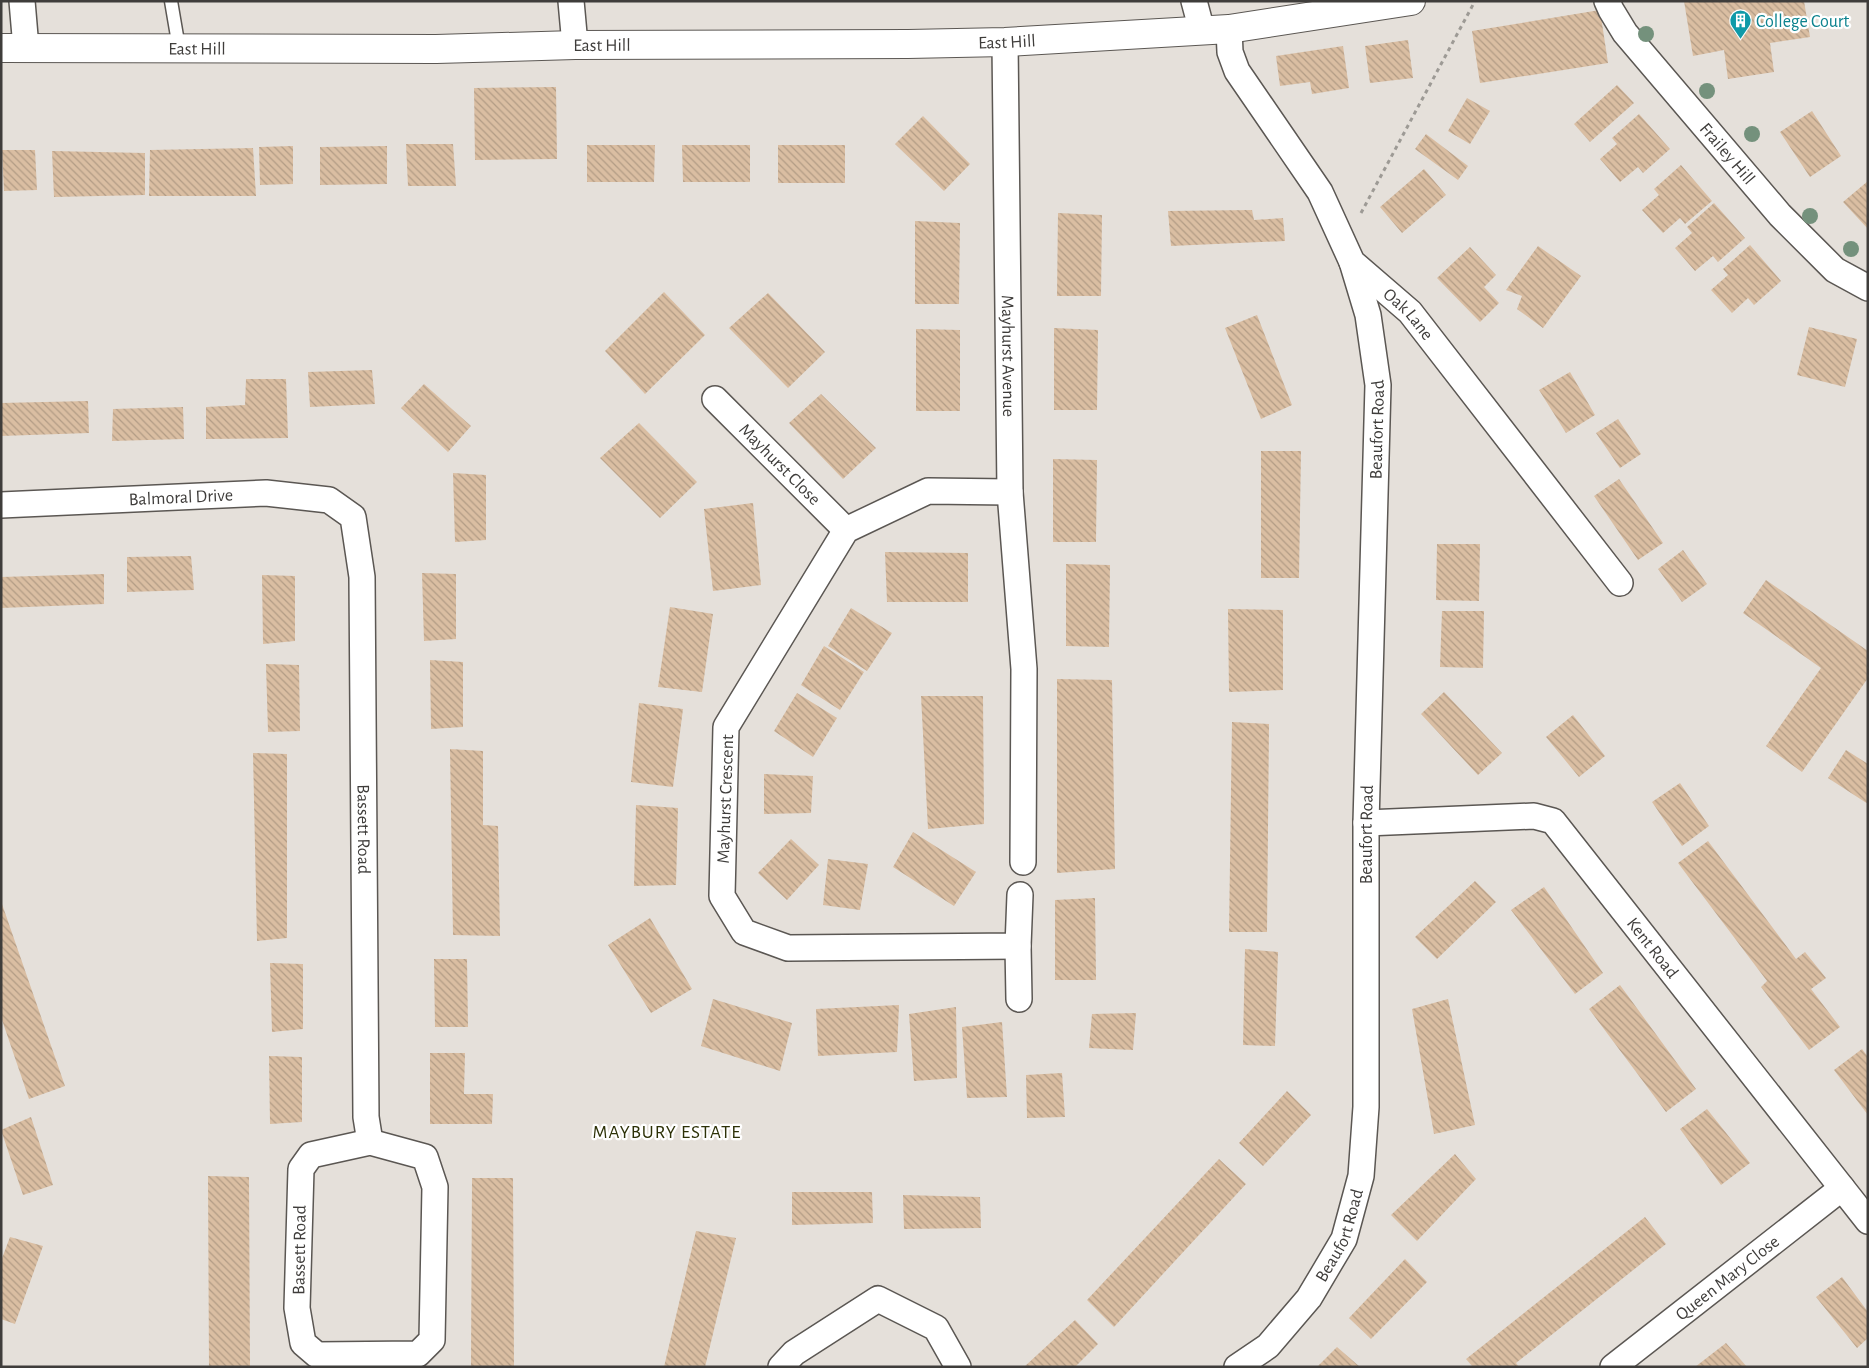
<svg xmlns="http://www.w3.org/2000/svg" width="1869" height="1368" font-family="'Alegreya Sans',sans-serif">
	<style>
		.building { fill: url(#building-back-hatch) }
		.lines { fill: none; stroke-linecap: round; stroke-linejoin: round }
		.lane-casing { stroke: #5b5753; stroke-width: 15 }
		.street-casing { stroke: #5b5753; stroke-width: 28 }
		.secondary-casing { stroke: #5b5753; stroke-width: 30 }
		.path { stroke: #9d9a95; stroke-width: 3; stroke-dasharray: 4 4; stroke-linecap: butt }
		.lane { stroke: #fff; stroke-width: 12 }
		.street { stroke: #fff; stroke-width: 25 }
		.secondary { stroke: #fff; stroke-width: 28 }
		.tree { fill: #74917c }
		.labels { text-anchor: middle; stroke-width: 4.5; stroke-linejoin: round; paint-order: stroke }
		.culture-label { font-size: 18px; fill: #0d838f; stroke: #fff; text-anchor: start }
		.street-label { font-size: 18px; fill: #3f3d3b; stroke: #fff }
		.neighbourhood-label { font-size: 19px; letter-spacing: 1px; fill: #2d3107; stroke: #fff }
	</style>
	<defs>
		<pattern id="building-back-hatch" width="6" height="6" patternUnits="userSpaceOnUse" patternTransform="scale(1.25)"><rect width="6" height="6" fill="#dabea2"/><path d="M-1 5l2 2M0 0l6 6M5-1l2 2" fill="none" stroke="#b29c85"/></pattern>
	</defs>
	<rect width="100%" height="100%" fill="#e5e0da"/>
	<!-- building -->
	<path class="building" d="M1684 1H1804L1810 37 1770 43 1774 72 1728 79 1724 50 1693 56Z
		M1600 10 1608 63 1480 83 1472 31Z
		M1408 40 1413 78 1370 83 1365 46Z
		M1343 46 1349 88 1312 94 1310 82 1280 86 1276 56Z
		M1617 85 1634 103 1590 142 1574 124Z
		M556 87 557 159 475 160 474 88Z
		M1467 98 1490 111 1470 144 1448 131Z
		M1812 111 1841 156 1810 177 1780 132Z
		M1639 114 1670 149 1643 173 1638 167 1620 182 1600 159 1617 144 1612 138Z
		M923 116 970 164 944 191 895 144Z
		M1426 134 1468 166 1458 180 1415 149Z
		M406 144H453L456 186H408Z
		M587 145H655L654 182H587Z
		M682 145H750V182H683Z
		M778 145H845V183H778Z
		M293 146V184L260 185 259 147Z
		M387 146V184L320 185V147Z
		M253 148 256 196H149L150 150Z
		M2 150H35L37 190 4 191Z
		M52 151 145 153V195L54 197Z
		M1681 165 1712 201 1685 224 1680 218 1663 233 1642 210 1659 195 1654 189Z
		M1424 169 1446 195 1402 233 1380 207Z
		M1868 181V229L1843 202Z
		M1714 203 1745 238 1718 262 1713 256 1695 271 1675 248 1692 233 1687 227Z
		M1252 210 1254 220 1283 218 1285 241 1171 246 1168 211Z
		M1058 213 1102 215 1101 296H1057Z
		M915 221 960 223 959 304H915Z
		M1750 245 1781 281 1754 305 1748 298 1732 313 1711 290 1728 275 1723 269Z
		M1538 246 1581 276 1543 328 1517 309 1522 296 1506 290Z
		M1470 247 1496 275 1484 287 1499 303 1480 322 1437 278Z
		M664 292 705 335 645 394 605 351Z
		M768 293 825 352 788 388 729 328Z
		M1257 315 1292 405 1261 419 1225 328Z
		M1809 327 1857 339 1845 387 1797 375Z
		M1054 328 1098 330 1097 410H1054Z
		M916 329 960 330V411H916Z
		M372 370 375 404 310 407 308 372Z
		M1570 372 1595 415 1566 433 1539 390Z
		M246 379H286L288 438 206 439V407L245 405Z
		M424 384 471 426 448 452 401 408Z
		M821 394 876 448 843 479 789 423Z
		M88 401 89 433 1 436V403Z
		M183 407 184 439 112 441 113 409Z
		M1618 419 1641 454 1620 468 1596 433Z
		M639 423 697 482 660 518 600 458Z
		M1261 451H1301L1299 578H1261Z
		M1053 459 1097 460 1096 542H1053Z
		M453 473 486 475V540L455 542Z
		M1619 479 1663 543 1638 560 1594 496Z
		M753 503 761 585 713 591 704 509Z
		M1437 544H1480L1479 601 1436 600Z
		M1683 550 1707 584 1682 602 1658 569Z
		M885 552 968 553V602H887Z
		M191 556 194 590 127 592V557Z
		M1066 564 1110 565 1109 647 1066 646Z
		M422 573 456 574V639L424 641Z
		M104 574V604L1 608V577Z
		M262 575 295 576V641L263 644Z
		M1766 580 1868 651V678L1802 772 1766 746 1821 668 1743 613Z
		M670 607 713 614 702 692 658 687Z
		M851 608 892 633 867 671 828 646Z
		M1228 609 1283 610V690L1229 692Z
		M1442 611H1484L1483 668 1440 667Z
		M824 646 864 672 840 710 801 685Z
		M430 660 463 662V727L431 729Z
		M266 664 299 665 300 731 268 732Z
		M1057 679 1112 680 1115 869 1057 873Z
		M1444 692 1502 753 1478 775 1421 714Z
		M797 693 837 718 813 757 774 731Z
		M921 696H983L984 824 928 829Z
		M639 703 683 709 673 787 631 782Z
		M1573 715 1605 756 1579 777 1546 737Z
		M1232 722 1269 724 1267 932H1229Z
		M450 749 483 751V825L498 826 500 936 453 935Z
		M1846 750 1868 764V804L1828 778Z
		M253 753 287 754V938L257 941Z
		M764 774 813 776 811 813 764 814Z
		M1680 783 1709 826 1682 846 1652 802Z
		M636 805 678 808 676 885 634 886Z
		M913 832 976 872 954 906 893 867Z
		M791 839 819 865 787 900 758 873Z
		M1708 841 1796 959 1805 952 1826 978 1811 989 1840 1027 1809 1050 1761 987 1767 981 1678 863Z
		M828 859 868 864 860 910 823 905Z
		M1475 881 1496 902 1437 959 1415 937Z
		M1544 887 1603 973 1575 994 1511 910Z
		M1095 898 1096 980H1055V900Z
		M2 904 65 1086 29 1099 1 1017Z
		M650 918 692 989 651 1013 608 945Z
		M1245 949 1278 952 1275 1046 1243 1045Z
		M434 959H467L468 1027H435Z
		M270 963 303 964V1029L272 1032Z
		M1620 985 1696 1089 1666 1112 1589 1009Z
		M713 999 792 1023 780 1071 701 1046Z
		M1448 999 1475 1125 1434 1134 1412 1009Z
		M899 1005 897 1052 818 1056 816 1009Z
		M956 1007 957 1078 914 1081 909 1014Z
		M1136 1013 1133 1050 1089 1048 1092 1014Z
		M1002 1022 1007 1097 967 1098 962 1027Z
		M1862 1049 1868 1057V1115L1834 1070Z
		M430 1053H465L464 1094H493L492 1124H430Z
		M269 1056 302 1057V1122L270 1124Z
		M1062 1073 1065 1117 1027 1118 1026 1075Z
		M1287 1091 1311 1115 1263 1166 1239 1143Z
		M1707 1109 1750 1163 1721 1185 1680 1129Z
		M31 1117 53 1185 23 1195 1 1130Z
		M1455 1154 1476 1179 1417 1241 1391 1215Z
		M1219 1159 1246 1184 1114 1327 1087 1300Z
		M208 1176 249 1177 250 1367H209Z
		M472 1178H513L514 1367H471Z
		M792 1192H872L873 1223 792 1225Z
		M903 1195 980 1197 981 1228 904 1229Z
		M1645 1217 1666 1244 1516 1363 1519 1367H1473L1466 1359Z
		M696 1231 736 1238 705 1367H664Z
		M10 1237 43 1246 15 1324 1 1319V1261Z
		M1405 1259 1427 1282 1371 1339 1349 1318Z
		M1842 1277 1868 1312V1338L1857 1348 1816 1297Z
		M1075 1320 1098 1344 1075 1367H1024Z
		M1726 1343 1747 1367H1695Z
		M1337 1347 1360 1367H1317Z"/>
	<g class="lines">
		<defs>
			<path id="lane" d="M171 1 179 48"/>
			<g id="street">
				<path d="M22 1 26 48"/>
				<path d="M571 1 575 45"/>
				<path d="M1194 1 1202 31"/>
				<path id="s1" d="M1607 1 1611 10 1625 33 1780 215 1835 270 1868 288"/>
				<path id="s2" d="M1229 29 1230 52 1237 71 1320 192 1352 262 1410 312 1620 583"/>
				<path id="s3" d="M1005 42 1010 492 1024 669 1023 862"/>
				<path id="s4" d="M715 399 846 530"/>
				<path d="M1010 492 928 491 846 530 726 727 722 896 744 932 788 948 1018 946 1020 895"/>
				<path id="s5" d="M1 505 266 493 329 500 353 517 362 577 366 1117 370 1142"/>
				<path id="s6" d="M1366 823 1534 816 1553 821 1868 1221"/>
				<path d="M1018 946 1019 999"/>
				<path d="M370 1142 425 1157 435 1187 432 1340 418 1354 317 1355 303 1343 297 1308 301 1169 311 1155Z"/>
				<path d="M781 1367 794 1353 878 1299 936 1328 958 1367"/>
				<path id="s7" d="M1237 1367 1268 1346 1309 1298 1344 1239 1361 1176 1366 1107V823L1378 385 1368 315 1352 262"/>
				<path id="s8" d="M1613 1367 1842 1188"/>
			</g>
			<g id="secondary">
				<path id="s9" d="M1 48 436 49 575 45 908 44 1005 42 1229 29 1411 1"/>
			</g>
		</defs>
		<!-- lane casing -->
		<use href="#lane" class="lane-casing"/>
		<!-- street casing -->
		<use href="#street" class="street-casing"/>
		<!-- secondary casing -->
		<use href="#secondary" class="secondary-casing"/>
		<!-- path -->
		<path class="path" d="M1361 213 1475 1"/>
		<!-- lane -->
		<use href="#lane" class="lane"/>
		<!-- street -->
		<use href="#street" class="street"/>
		<!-- secondary -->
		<use href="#secondary" class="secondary"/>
	</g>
	<!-- trees -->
	<g class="tree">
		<circle cx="1646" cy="34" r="8"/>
		<circle cx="1707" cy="91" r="8"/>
		<circle cx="1752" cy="134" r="8"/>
		<circle cx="1810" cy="216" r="8"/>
		<circle cx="1851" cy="249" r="8"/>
	</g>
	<!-- icons -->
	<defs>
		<symbol id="building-pin" viewBox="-11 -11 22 30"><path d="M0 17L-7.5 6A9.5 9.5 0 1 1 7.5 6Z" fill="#0f9aa8" stroke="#fff"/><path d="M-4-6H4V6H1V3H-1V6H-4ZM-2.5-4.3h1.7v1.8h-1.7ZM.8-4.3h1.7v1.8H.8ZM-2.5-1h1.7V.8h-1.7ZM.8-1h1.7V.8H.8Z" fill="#fff"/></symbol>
	</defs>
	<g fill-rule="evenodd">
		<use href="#building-pin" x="1728" y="8" width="25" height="34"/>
	</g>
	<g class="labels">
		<!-- culture labels -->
		<g class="culture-label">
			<text x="1756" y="27">College Court</text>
		</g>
		<!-- street labels -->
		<g class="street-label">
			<text dy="6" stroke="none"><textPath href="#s9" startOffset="1006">East Hill</textPath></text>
			<text dy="6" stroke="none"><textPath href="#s9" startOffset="601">East Hill</textPath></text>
			<text dy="6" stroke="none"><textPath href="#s9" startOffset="196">East Hill</textPath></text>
			<text dy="6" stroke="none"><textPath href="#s1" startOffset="195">Frailey Hill</textPath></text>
			<text dy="6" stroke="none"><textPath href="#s2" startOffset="344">Oak Lane</textPath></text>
			<text dy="6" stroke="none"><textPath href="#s3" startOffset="314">Mayhurst Avenue</textPath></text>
			<text dy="6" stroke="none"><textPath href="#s7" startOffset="981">Beaufort Road</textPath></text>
			<text dy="6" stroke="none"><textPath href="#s4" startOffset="92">Mayhurst Close</textPath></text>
			<text dy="6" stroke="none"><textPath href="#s5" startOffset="180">Balmoral Drive</textPath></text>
			<text transform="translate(725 799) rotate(-88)" y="6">Mayhurst Crescent</text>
			<text dy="6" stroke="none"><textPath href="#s5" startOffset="671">Bassett Road</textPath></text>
			<text dy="6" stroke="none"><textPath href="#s7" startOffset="576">Beaufort Road</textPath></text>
			<text dy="6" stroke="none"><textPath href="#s6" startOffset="349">Kent Road</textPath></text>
			<text dy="6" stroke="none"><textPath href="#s7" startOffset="171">Beaufort Road</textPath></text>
			<text transform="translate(299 1250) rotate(-89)" y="6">Bassett Road</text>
			<text dy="6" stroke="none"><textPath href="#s8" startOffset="145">Queen Mary Close</textPath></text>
		</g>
		<!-- neighbourhood labels -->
		<g class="neighbourhood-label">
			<text x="667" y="1138">MAYBURY ESTATE</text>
		</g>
	</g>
	<!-- border -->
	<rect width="1869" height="1368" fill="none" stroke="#3f3d3b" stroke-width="5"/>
</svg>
